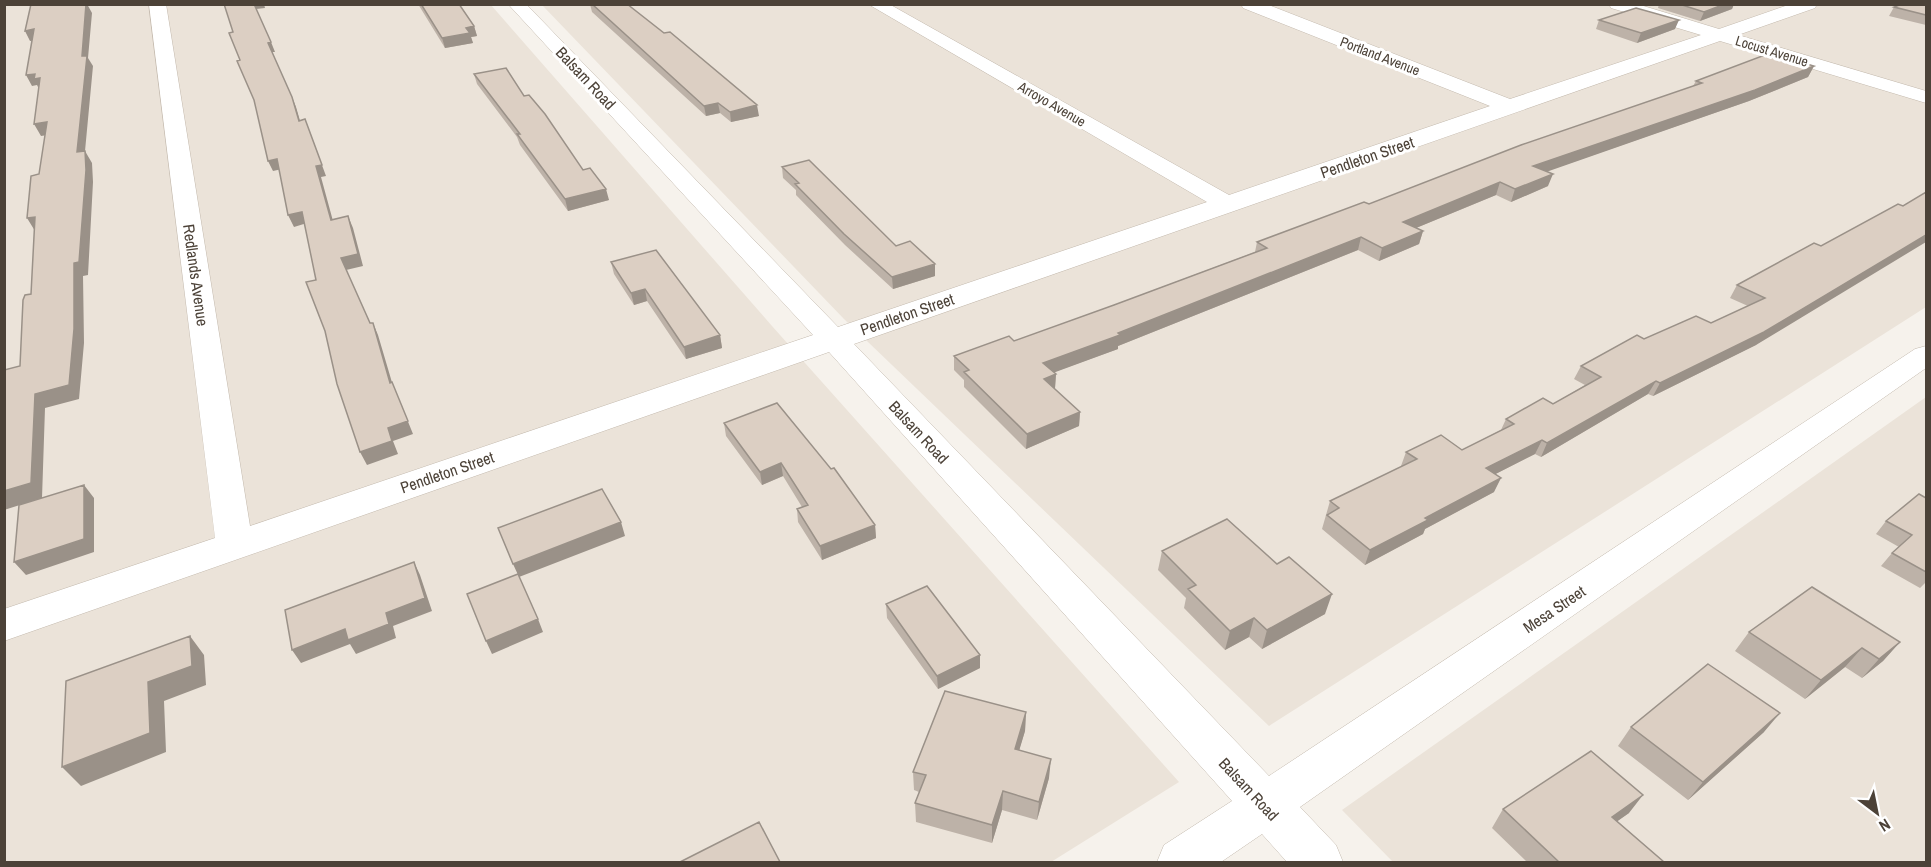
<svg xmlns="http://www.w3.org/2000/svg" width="1931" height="867" font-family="'Archivo Narrow',sans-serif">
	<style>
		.residential { fill: #ebe3d9 }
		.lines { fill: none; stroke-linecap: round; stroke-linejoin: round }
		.minor-casing { stroke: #c3b9ad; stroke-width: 1 }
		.minor { fill: #fff; fill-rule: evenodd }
		.wall { fill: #bdb2a8 }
		.shaded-wall { fill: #9a9188 }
		.building { fill: #dccfc3; stroke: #9a9188; stroke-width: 1.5 }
		.labels { text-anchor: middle; stroke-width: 6; stroke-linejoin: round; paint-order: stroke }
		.far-street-label { font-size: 14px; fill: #4c4238; stroke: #fff }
		.street-label { font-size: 16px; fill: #4c4238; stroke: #fff }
	</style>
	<rect width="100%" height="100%" fill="#f6f2ec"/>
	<!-- residential -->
	<path class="residential" d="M5 5H491L772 326 1179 782 1051 862H5Z
		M542 5H1926V307L1269 726 844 319Z
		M1926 397V862H1393L1342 810Z"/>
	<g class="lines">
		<defs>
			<path id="minor" d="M149 4H166L250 526 813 335 508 4H526L838 327 1207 202 868 4H889L1229 195 1490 106 1243 8 1241 4H1266L1510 99 1701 35 1611 8 1609 4H1637L1719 29 1791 4H1817L1815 8 1738 35 1926 91V103L1720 41 854 344 1269 776 1915 349 1926 346V368L1300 807 1336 845 1343 862H1287L1262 834 1221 862H1157L1164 845 1232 801 829 352 4 641V609L215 538Z"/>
		</defs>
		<!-- minor casing -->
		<use href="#minor" class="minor-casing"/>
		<!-- minor -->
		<use href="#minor" class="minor"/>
	</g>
	<!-- wall -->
	<path class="wall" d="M418 4H459L474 26 477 36 471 37 473 43 445 48Z
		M590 4H627L759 116 731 122 720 113 706 116 592 12Z
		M1659 4H1734L1732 9 1700 21 1658 8Z
		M1926 4V25L1889 16 1894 7Z
		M1599 20 1675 29 1637 43 1596 29Z
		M1814 66 1808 77 1749 101 1547 171 1548 186 1511 202 1496 195 1416 228 1423 231 1419 244 1379 261 1358 250 1118 346V349L1054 372 1056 374 1055 388 1054 389 1080 412 1079 426 1026 449 964 387V380L954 370V356L1014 341 1114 305 1255 252 1257 242 1369 204 1693 86 1696 81Z
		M474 74 524 96 583 170 609 200 568 211 520 145 517 137 477 84Z
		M782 167 896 246 935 276 893 289 845 245 796 195V190L783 178Z
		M1814 243 1756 345 1653 396 1648 394 1541 457 1535 454 1495 474 1494 492 1425 529 1423 534 1365 565 1322 529 1330 501 1403 466H1401L1406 452 1462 450 1501 430 1506 419 1553 404 1585 385 1574 379 1581 366 1644 339 1711 323 1748 306 1730 298 1737 285Z
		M611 262 720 335 722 348 686 359 647 301 634 305 614 274Z
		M724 423 875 525 876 538 822 560 798 522 797 509 802 507 783 476 762 485 726 436Z
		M1926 498V582L1920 588 1881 566 1892 553 1899 547 1876 534 1886 521Z
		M1162 551 1325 614 1262 649 1249 637 1225 650 1184 608 1186 598 1158 570Z
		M886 604 980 655V668L938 689 887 618Z
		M1749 632 1900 642 1883 661 1862 678 1845 667 1805 699 1735 651Z
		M1026 712 1025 731 1019 750 1049 778 1037 820 1002 810 992 843 916 822 915 803 919 792 914 790 913 772Z
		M1631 727 1764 732 1688 800 1618 746Z
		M1503 809 1629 813 1617 821 1664 862H1527L1492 828Z"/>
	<!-- shaded-wall -->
	<path class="shaded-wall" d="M86 4H87L92 13 88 58 93 66 85 151 92 163 93 182 88 275 83 276 84 343 79 399 45 408 42 498 4 510V491L35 394 74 263 77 152 82 56Z
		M254 4H264L265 8 256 9Z
		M1725 4H1734L1732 9 1700 21 1704 12Z
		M1679 20 1675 29 1637 43 1641 33Z
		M474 26 477 36 471 37 473 43 445 48 442 38 466 28Z
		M34 29 40 40 30 41 25 31Z
		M271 42 275 52H272L268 43Z
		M1814 66 1808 77 1749 101 1529 178 1533 166Z
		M35 74 40 78V91L37 85 32 86 26 75Z
		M292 97 296 107 303 131 299 121Z
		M718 103 720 113 706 116 704 106Z
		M757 105 759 116 731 122 730 112Z
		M305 119 326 176 321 177 336 232 331 220 316 166Z
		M47 122 54 134 41 136 34 124Z
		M277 159 282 169 273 171 268 161Z
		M1553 174 1548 186 1511 202 1515 189Z
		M1500 182 1496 195 1399 235 1403 222Z
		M606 189 609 200 568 211 565 199Z
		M302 212 307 223 294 227 288 215Z
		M348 216 353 228 363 266 346 270 341 258Z
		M35 217V231L27 218Z
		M1423 231 1419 244 1379 261 1382 248Z
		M1926 235V242L1756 345 1653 396 1660 383Z
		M1361 237 1358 250 1118 346V349L1042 377 1043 363Z
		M935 264V276L893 289 892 277Z
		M645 289 647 301 634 305 631 293Z
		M373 323 378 335 396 396 390 383Z
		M720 335 722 348 686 359 684 347Z
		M1056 374 1055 388 1043 393 1044 379Z
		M1656 381 1648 394 1541 457 1547 443Z
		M392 382 413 434 393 441 398 454 367 465 360 452Z
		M1080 412 1079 426 1026 449 1027 434Z
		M1542 440 1535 454 1480 482 1486 468Z
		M781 463 783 476 762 485 760 472Z
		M1501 478 1494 492 1425 529 1423 534 1365 565 1370 550 1425 518Z
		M84 485 94 498V552L26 575 14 562Z
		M621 522 625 536 519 577 513 564Z
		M875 525 876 538 822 560 820 546Z
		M414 562 420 575 432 611 393 626 396 638 356 654 350 644 301 663 292 650 386 613Z
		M1332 594 1325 614 1262 649 1267 630Z
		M1254 618 1249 637 1225 650 1230 631Z
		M538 619 543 632 492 654 486 641Z
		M190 636 204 655 206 685 164 701 166 752 81 786 62 767 148 682Z
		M1900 642 1883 661 1862 678 1879 659Z
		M1862 648 1845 667 1805 699 1821 680Z
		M980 655V668L938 689 937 676Z
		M1026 712 1025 731 1014 768 1015 749Z
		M1780 713 1764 732 1688 800 1703 782Z
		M1051 759 1049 778 1037 820 1039 802Z
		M1003 791 1002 810 992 843V825Z
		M1643 795 1629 813 1598 835 1612 817Z"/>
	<!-- building -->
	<path class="building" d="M31 4H86L82 56H87L77 152 85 151 86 170 79 262 74 263V329L69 385 35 394 31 483 4 491V370L20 366 23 300 25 295 31 294 35 217 27 218 31 176 39 174 47 122 34 124 40 78 34 79 35 74 26 75 34 29 25 31Z
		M224 4H254L271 42 268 43 292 97 299 121 305 119 322 165 316 166 331 220 348 216 358 254 341 258 370 323H373L390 383 392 382 408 421 388 428 392 441 360 452 337 384 325 331 306 282 316 280 302 212 288 215 277 159 268 161 254 100 237 61 240 60 229 33 233 32Z
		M421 4H459L474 26 466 28 470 33 442 38Z
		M592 4H627L664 33 670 32 757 105 730 112 718 103 704 106Z
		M1679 4H1725L1704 12Z
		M1902 4H1926V15L1894 7Z
		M1636 8 1679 20 1641 33 1599 20Z
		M1770 53 1814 66 1755 90 1533 166 1553 174 1515 189 1500 182 1403 222 1423 231 1382 248 1361 237 1118 333 1120 335 1043 363 1056 374 1044 379 1080 412 1027 434 964 372 969 370 954 356 1009 336 1014 341 1114 305 1267 248 1257 242 1364 202 1369 204 1521 145 1702 83 1696 81Z
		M506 68 524 96 529 95 545 114 583 170 590 168 606 189 565 199 517 134H520L474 74Z
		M809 160 896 246 910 241 935 264 892 277 844 234 795 184 799 183 782 167Z
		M1926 192V235L1764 332 1660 383 1656 381 1547 443 1542 440 1486 468 1501 478 1425 518 1428 520 1370 550 1327 515 1339 508 1330 501 1417 459 1406 452 1441 435 1462 450 1514 424 1506 419 1543 398 1553 404 1601 377 1581 366 1637 335 1644 339 1696 316 1711 323 1765 298 1737 285 1814 243 1821 246 1898 204 1903 206Z
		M656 250 720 335 684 347 645 289 631 293 611 262Z
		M777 403 831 469 834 468 875 525 820 546 797 509 808 505 781 463 760 472 724 423Z
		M84 485V539L14 562 19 505Z
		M602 489 621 522 513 564 498 528Z
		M1919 494 1926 498V572L1892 553 1912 535 1886 521Z
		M1227 519 1277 564 1289 557 1332 594 1267 630 1254 618 1230 631 1188 589 1196 585 1162 551Z
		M414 562 425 598 386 613 389 624 348 640 345 629 292 650 285 610Z
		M518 574 538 619 486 641 467 594Z
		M927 586 980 655 937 676 886 604Z
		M1812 587 1900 642 1879 659 1862 648 1821 680 1749 632Z
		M190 636 192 666 148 682 150 733 62 767 66 681Z
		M1708 664 1780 713 1703 782 1631 727Z
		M945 691 1026 712 1015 749 1051 759 1039 802 1003 791 992 825 915 803 926 775 913 772Z
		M1591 751 1643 795 1612 817 1664 862H1559L1503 809Z
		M759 822 780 862H680Z"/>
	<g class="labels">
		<!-- far-street labels -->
		<g class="far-street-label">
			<text transform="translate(1772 51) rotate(17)" y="5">Locust Avenue</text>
			<text transform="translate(1380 56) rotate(21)" y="5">Portland Avenue</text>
			<text transform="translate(1052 104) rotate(30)" y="5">Arroyo Avenue</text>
		</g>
		<!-- street labels -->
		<g class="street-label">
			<text transform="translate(586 78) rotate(47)" y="6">Balsam Road</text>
			<text transform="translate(1367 157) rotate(-19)" y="6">Pendleton Street</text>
			<text transform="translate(196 275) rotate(82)" y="6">Redlands Avenue</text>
			<text transform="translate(907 314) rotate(-19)" y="6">Pendleton Street</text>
			<text transform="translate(919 432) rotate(47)" y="6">Balsam Road</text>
			<text transform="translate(447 472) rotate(-19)" y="6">Pendleton Street</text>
			<text transform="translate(1554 609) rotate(-34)" y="6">Mesa Street</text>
			<text transform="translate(1249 789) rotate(47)" y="6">Balsam Road</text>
		</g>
	</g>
	<!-- border -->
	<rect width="1931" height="867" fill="none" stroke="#4c4238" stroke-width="12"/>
	<!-- north arrow -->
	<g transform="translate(1877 813) rotate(148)" stroke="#ffffff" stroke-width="4.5" paint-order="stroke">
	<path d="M0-4.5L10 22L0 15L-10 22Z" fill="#4c4238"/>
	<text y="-9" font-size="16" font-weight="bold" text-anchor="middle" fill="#4c4238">N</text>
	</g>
</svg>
